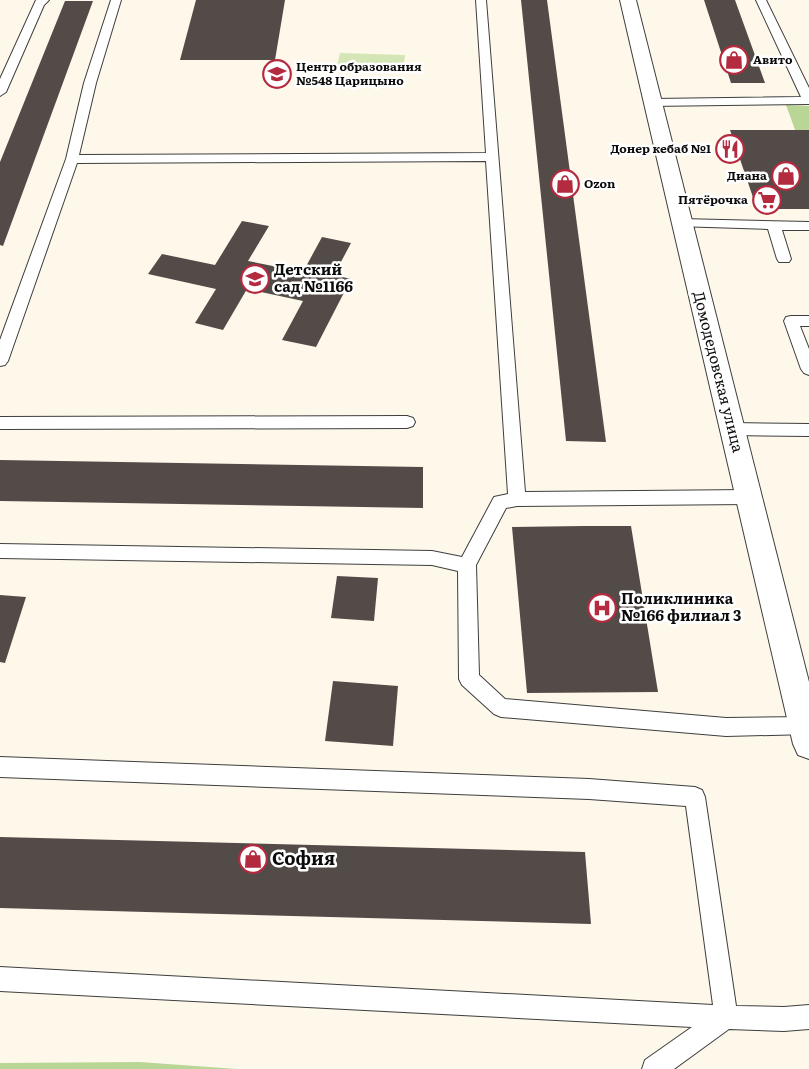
<svg xmlns="http://www.w3.org/2000/svg" width="809" height="1069" font-family="Literata,serif">
	<style>
		.green { fill: #d4e6b6 }
		.forest { fill: #b9d696 }
		.building { fill: #534b48 }
		.lines { fill: none; stroke-linecap: round; stroke-linejoin: round }
		.service-casing { stroke: #3e3e3e; stroke-width: 2 }
		.tertiary-casing { stroke: #3e3e3e; stroke-width: 2 }
		.service { fill: #fff; fill-rule: evenodd }
		.tertiary { fill: #fff; fill-rule: evenodd }
		.labels { text-anchor: middle; stroke-width: 5; stroke-linejoin: round; paint-order: stroke }
		.far-poi-label { font-size: 12px; font-weight: bold; fill: #0b0b0b; stroke: #fff; text-anchor: start }
		.poi-label { font-size: 15px; font-weight: bold; fill: #0b0b0b; stroke: #fff; text-anchor: start }
		.street-label { font-size: 15px; fill: #0b0b0b; stroke: #fff }
		.near-poi-label { font-size: 18px; font-weight: bold; fill: #0b0b0b; stroke: #fff; text-anchor: start }
	</style>
	<rect width="100%" height="100%" fill="#fef8ea"/>
	<!-- green -->
	<path class="green" d="M340 53 405 55 403 73 336 71Z"/>
	<!-- forest -->
	<path class="forest" d="M786 105 809 106V138H798Z
		M140 1062 237 1069H0V1063Z"/>
	<!-- building -->
	<path class="building" d="M196 0H285L275 60H180Z
		M521 0H547L606 442 566 441Z
		M704 0H735L765 83H731Z
		M65 1H93L3 246 0 245V162Z
		M730 130H809V209H757Z
		M242 221 269 226 248 261 303 272 322 237 351 243 334 275 351 279 316 347 282 340 303 301 247 289 223 330 195 323 216 289 148 274 162 254 215 265Z
		M0 460 423 467V508L0 501Z
		M584 526H631L658 692 527 693 512 527Z
		M337 576 378 578 374 621 331 618Z
		M0 595 26 597 5 663 0 662Z
		M333 681 398 686 393 746 325 741Z
		M0 837 585 852 591 924 0 908Z"/>
	<g class="lines">
		<defs>
			<path id="service" d="M36 0H49L44 5 6 92 0 96V79Z
				M111 0H121L96 83 79 155 486 153 476 0H486L525 492 749 490 755 492 758 497 755 502 749 504 517 506 506 508 476 565 479 675 505 699 726 718 805 717 809 718V734L726 736 501 717 494 714 462 685 459 679 458 571 432 565 0 558V544L432 551 462 557 494 497 508 494 486 161 77 163 8 361 5 365 0 366V340L66 159 84 83Z
				M756 0H766L809 88V104L649 106 647 103 653 99 801 97Z
				M681 219 809 222V230H782L791 259 789 262H779L777 259 768 229 676 226 674 223 676 220Z
				M791 316H809V326H800L809 349V375L804 373 801 369 784 321 786 317Z
				M407 416 413 418 415 422 413 426 407 428 0 429V417Z
				M732 423 809 424V436L732 435 726 433 724 429 726 425Z
				M0 757 589 779 695 787 702 790 705 797 736 1006 784 1007 809 1005V1029L784 1031 729 1029 674 1069H642L645 1060 692 1027 0 991V967L713 1005 686 806 589 799 0 777Z"/>
			<path id="tertiary" d="M620 0H636L809 682V759L798 755 793 744Z"/>
		</defs>
		<!-- service casing -->
		<use href="#service" class="service-casing"/>
		<!-- tertiary casing -->
		<use href="#tertiary" class="tertiary-casing"/>
		<!-- service -->
		<use href="#service" class="service"/>
		<!-- tertiary -->
		<use href="#tertiary" class="tertiary"/>
	</g>
	<!-- icons -->
	<defs>
		<symbol id="shop-ring" viewBox="-11 -11 22 22"><circle r="9.5" fill="#fff" stroke="#b42a3e" stroke-width="1.5"/><path d="M-5-2.5h2.3a2.7 3.5 0 0 1 5.4 0H5L5.5 6h-11ZM-1.5-2.5h3a1.5 2.3 0 0 0-3 0Z" fill="#b42a3e"/></symbol>
		<symbol id="school-ring" viewBox="-11 -11 22 22"><circle r="9.5" fill="#fff" stroke="#b42a3e" stroke-width="1.5"/><path d="M0-5L7-2L0 1L-7-2ZM-4 1L0 2.5L4 1V4Q0 6-4 4Z" fill="#b42a3e"/></symbol>
		<symbol id="restaurant-ring" viewBox="-11 -11 22 22"><circle r="9.5" fill="#fff" stroke="#b42a3e" stroke-width="1.5"/><path d="M-5-6h1v4h1v-4h1v4h1v-4h1v5L-1.5 .5V6h-2V.5L-5-1ZM5-6V6H3V1.5H1.5Q1.5-4 5-6Z" fill="#b42a3e"/></symbol>
		<symbol id="supermarket-ring" viewBox="-11 -11 22 22"><circle r="9.5" fill="#fff" stroke="#b42a3e" stroke-width="1.5"/><path d="M-6-5.5h2.5l.6 2H6L4.5 2H-2.5L-4.4-4H-6ZM-1.5 3.2a1.3 1.3 0 1 0 .1 0ZM3 3.2a1.3 1.3 0 1 0 .1 0Z" fill="#b42a3e"/></symbol>
		<symbol id="hospital-ring" viewBox="-11 -11 22 22"><circle r="9.5" fill="#fff" stroke="#b42a3e" stroke-width="1.5"/><path d="M-5-5h3v3.5h4V-5h3V5h-3V1.5h-4V5h-3Z" fill="#b42a3e"/></symbol>
	</defs>
	<g fill-rule="evenodd">
		<use href="#shop-ring" x="718" y="44" width="32" height="32"/>
		<use href="#school-ring" x="261" y="58" width="32" height="32"/>
		<use href="#restaurant-ring" x="714" y="133" width="32" height="32"/>
		<use href="#shop-ring" x="770" y="160" width="32" height="32"/>
		<use href="#shop-ring" x="549" y="168" width="32" height="32"/>
		<use href="#supermarket-ring" x="751" y="184" width="32" height="32"/>
		<use href="#school-ring" x="239" y="263" width="32" height="32"/>
		<use href="#hospital-ring" x="586" y="592" width="32" height="32"/>
		<use href="#shop-ring" x="237" y="843" width="32" height="32"/>
	</g>
	<g class="labels">
		<!-- far-poi labels -->
		<g class="far-poi-label">
			<text x="753" y="64">Авито</text>
			<text x="296" y="71">Центр образования<tspan x="296" dy="14">№548 Царицыно</tspan></text>
			<text x="711" y="153" text-anchor="end">Донер кебаб №1</text>
			<text x="767" y="180" text-anchor="end">Диана</text>
			<text x="584" y="188">Ozon</text>
			<text x="748" y="204" text-anchor="end">Пятёрочка</text>
		</g>
		<!-- poi labels -->
		<g class="poi-label">
			<text x="274" y="275">Детский<tspan x="274" dy="17">сад №1166</tspan></text>
			<text x="621" y="604">Поликлиника<tspan x="621" dy="17">№166 филиал 3</tspan></text>
		</g>
		<!-- street labels -->
		<g class="street-label">
			<text transform="translate(718 372) rotate(76)" y="5">Домодедовская улица</text>
		</g>
		<!-- near-poi labels -->
		<g class="near-poi-label">
			<text x="272" y="865">София</text>
		</g>
	</g>
</svg>
